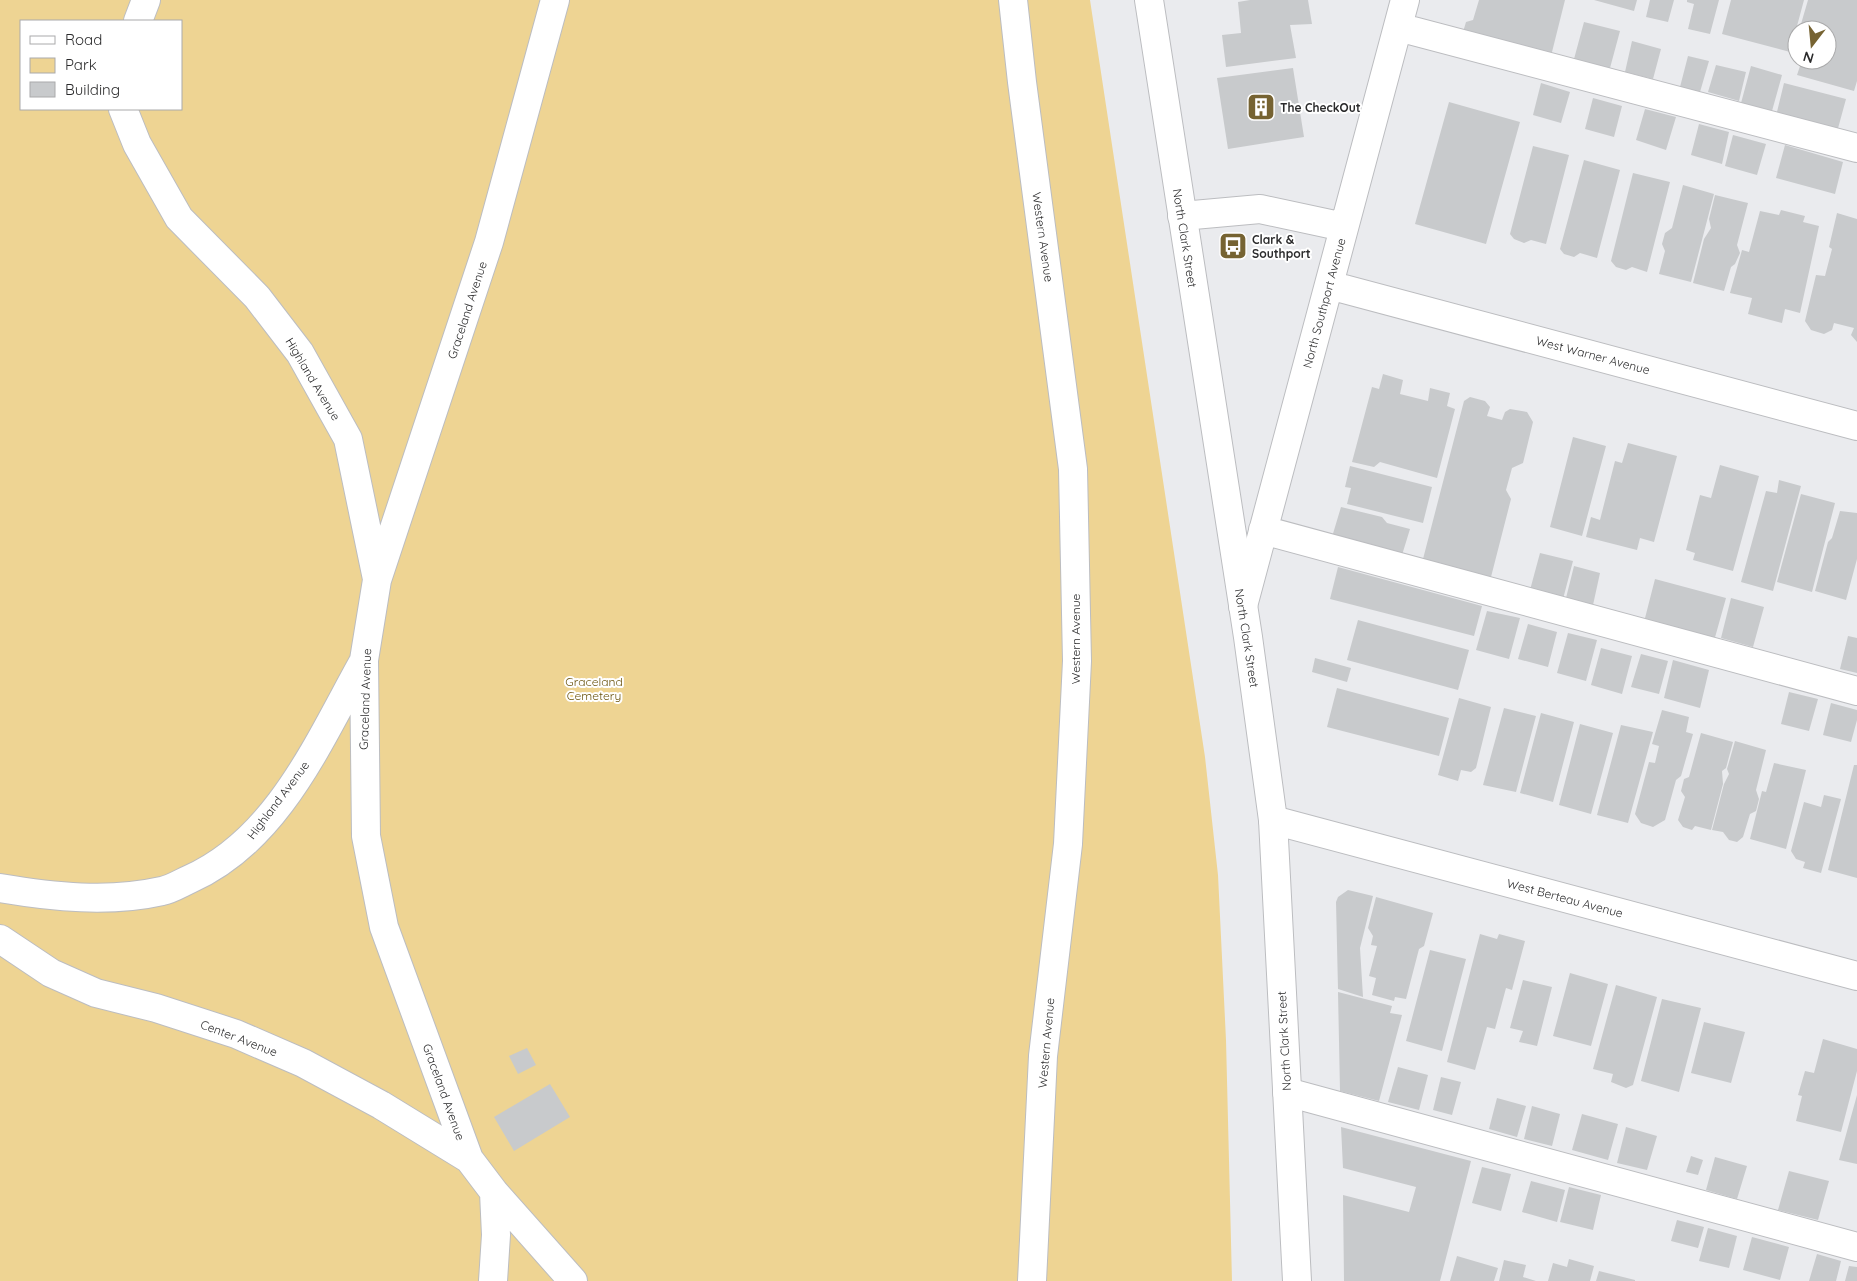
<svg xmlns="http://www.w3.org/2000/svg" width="1857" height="1281" viewBox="0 0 1857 1281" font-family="Quicksand,sans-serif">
	<rect width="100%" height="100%" fill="#eaebee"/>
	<path fill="#eed493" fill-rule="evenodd" d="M0,0H1090L1205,757L1218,875L1226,1040L1232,1281H0ZM21,21H181V109H21Z"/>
	<path fill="#c8cacc" d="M1250,0H1308L1312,24L1290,25L1296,58L1226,67L1222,35L1241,33L1238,2Z
		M1479,0H1565L1551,56L1463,32L1466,22L1473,20Z
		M1594,0H1637L1634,11Z
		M1650,0H1674L1668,22L1646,17Z
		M1687,0H1719L1710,34L1688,29L1694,4L1687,2Z
		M1731,0H1804L1790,52L1722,34Z
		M1808,0H1857V81L1854,91L1797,75L1802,60H1827V30H1802L1801,24Z
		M1584,22L1620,31L1610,68L1574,59Z
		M1632,41L1661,49L1653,79L1625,72Z
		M1688,56L1709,61L1700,92L1680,87Z
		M1716,65L1746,72L1739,101L1708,92Z
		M1751,66L1782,75L1772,111L1741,103Z
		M1293,68L1304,137L1228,149L1217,78Z
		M1541,83L1570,92L1561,123L1533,115Z
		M1784,83L1846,99L1837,132L1776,116Z
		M1593,98L1622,106L1614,137L1585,129Z
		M1449,102L1520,122L1486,244L1415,224Z
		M1645,109L1676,117L1666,150L1636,140Z
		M1699,124L1729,132L1722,164L1691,155Z
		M1733,135L1766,144L1757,175L1725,166Z
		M1785,145L1843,162L1835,194L1776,178Z
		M1533,146L1569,155L1546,244L1531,240L1524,243L1514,239L1510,234Z
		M1584,160L1620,170L1597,258L1580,253L1574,257L1564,254L1560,249Z
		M1633,173L1670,182L1647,272L1632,267L1626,270L1616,267L1611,261Z
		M1683,185L1714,194L1691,282L1659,274L1665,251L1662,244L1665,233L1672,228Z
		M1715,195L1748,203L1737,245L1740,253L1735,264L1731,267L1724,291L1693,283L1704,239L1711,228L1709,219Z
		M1781,210L1805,216L1803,222L1819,226L1800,313L1785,309L1782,323L1748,314L1752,298L1730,293L1742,250L1749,252L1760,211L1779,215Z
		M1837,213L1857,219V342L1851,335L1854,328L1834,323L1832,330L1824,334L1811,330L1805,321L1816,275L1825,276L1832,249L1829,247Z
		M1383,374L1403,380L1400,394L1428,401L1430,388L1450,393L1447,406L1455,409L1437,478L1380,462L1374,467L1352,462L1372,387L1379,389Z
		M1470,397L1485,401L1490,407L1487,416L1502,420L1505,412L1510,409L1527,412L1533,422L1523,463L1512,468L1506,490L1511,499L1491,577L1423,559L1464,401Z
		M1573,437L1606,446L1582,536L1550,527Z
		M1628,443L1677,456L1654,542L1640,538L1637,550L1586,537L1591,517L1600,520L1615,461L1622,463Z
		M1720,465L1759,476L1733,571L1693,560L1695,553L1686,550L1700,495L1711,498Z
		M1350,466L1432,487L1423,523L1347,504L1351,488L1345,487Z
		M1779,480L1801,486L1773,591L1741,582L1766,491L1777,493Z
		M1801,494L1835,503L1812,592L1777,582Z
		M1341,507L1382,517L1387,523L1410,529L1402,555L1332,537Z
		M1840,511L1857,513V559L1846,600L1815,591L1828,542L1832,538Z
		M1540,553L1573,561L1563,599L1530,590Z
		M1574,566L1600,573L1593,605L1566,598Z
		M1338,567L1482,606L1474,636L1330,599Z
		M1655,579L1726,598L1714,641L1644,622Z
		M1731,598L1764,607L1753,647L1721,638Z
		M1487,611L1520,618L1509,659L1476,650Z
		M1358,620L1469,650L1458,690L1347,660Z
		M1528,624L1557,632L1548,667L1518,659Z
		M1568,633L1597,640L1586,681L1557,673Z
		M1848,636L1857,638V673L1840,669Z
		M1601,648L1632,656L1622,694L1591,685Z
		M1641,654L1668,661L1659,694L1631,687Z
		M1315,658L1351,668L1347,682L1312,672Z
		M1673,660L1709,670L1700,708L1664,698Z
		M1337,688L1449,718L1439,756L1327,727Z
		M1789,692L1818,699L1809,731L1781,724Z
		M1459,698L1491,707L1476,768L1471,772L1461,770L1458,781L1438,775Z
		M1831,703L1857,710V720L1851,742L1823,735Z
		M1504,708L1536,716L1516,792L1483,785Z
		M1662,710L1689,717L1686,732L1693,734L1681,776L1676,780L1665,820L1653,827L1641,823L1635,814L1649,762L1655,763L1659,746L1652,744Z
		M1541,713L1574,722L1553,802L1520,793Z
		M1580,724L1613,733L1591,814L1559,805Z
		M1621,725L1653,732L1628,823L1597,815Z
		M1701,733L1733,742L1726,768L1722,771L1723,784L1711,830L1695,826L1692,830L1683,827L1678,820L1685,797L1681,791L1684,779L1689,777Z
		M1735,741L1766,750L1756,790L1759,799L1756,811L1750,814L1743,837L1737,842L1729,840L1723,832L1712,830L1724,784L1729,774L1727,769Z
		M1774,763L1806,770L1786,849L1750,839L1762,791L1766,792Z
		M1854,765H1857V878L1828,870Z
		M1824,795L1841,799L1821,873L1803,868L1805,862L1796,859L1791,851L1804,802L1821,807Z
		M1348,890L1373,896L1360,948L1363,997L1338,989L1336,902L1338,897Z
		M1376,897L1433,913L1424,946L1419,949L1406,999L1395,997L1394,1001L1372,995L1376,978L1369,976L1377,946L1371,945L1373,936L1368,928Z
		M1480,934L1497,939L1499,934L1525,941L1512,990L1506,988L1495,1029L1487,1027L1475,1070L1447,1062Z
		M1430,950L1466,959L1442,1051L1406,1041Z
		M1570,973L1608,984L1591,1046L1553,1036Z
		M1523,980L1552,987L1537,1046L1519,1042L1523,1031L1510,1028Z
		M1616,985L1657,997L1633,1085L1626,1088L1611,1082L1613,1074L1593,1069Z
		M1338,992L1392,1006L1390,1013L1402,1015L1379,1101L1340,1091Z
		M1662,999L1701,1008L1679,1092L1641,1081Z
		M1704,1022L1745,1032L1731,1083L1691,1073Z
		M1823,1039L1857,1049V1071L1841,1132L1796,1121L1802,1096L1798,1095L1805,1071L1814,1073Z
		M527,1048L536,1065L518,1074L509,1056Z
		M1398,1067L1428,1075L1419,1110L1388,1102Z
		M1441,1077L1461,1082L1452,1115L1433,1110Z
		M550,1084L570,1117L514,1151L494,1117Z
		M1857,1095V1164L1839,1160Z
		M1497,1098L1526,1106L1517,1137L1489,1129Z
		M1532,1106L1560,1114L1552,1146L1524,1139Z
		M1582,1114L1618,1124L1608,1160L1572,1150Z
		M1341,1127L1471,1161L1440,1281H1344L1343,1195L1409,1212L1416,1187L1343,1168Z
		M1626,1127L1657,1136L1647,1170L1617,1163Z
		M1691,1156L1703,1160L1698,1175L1686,1172Z
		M1715,1157L1747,1166L1737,1199L1706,1190Z
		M1482,1167L1511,1174L1501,1211L1472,1203Z
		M1789,1171L1829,1181L1818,1220L1778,1210Z
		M1531,1181L1565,1190L1557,1222L1522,1212Z
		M1569,1187L1601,1195L1593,1230L1560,1222Z
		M1677,1220L1704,1227L1698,1248L1671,1241Z
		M1708,1228L1737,1236L1729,1268L1699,1261Z
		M1752,1237L1789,1247L1780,1280L1743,1270Z
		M1817,1254L1841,1261L1836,1281H1809Z
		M1457,1256L1498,1268L1494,1281H1450Z
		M1569,1259L1594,1266L1590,1281H1548L1553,1263L1567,1267Z
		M1504,1260L1526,1265L1523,1277L1536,1281H1499Z
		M1849,1266L1857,1267V1281H1845Z
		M1599,1271L1635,1280V1281H1596Z"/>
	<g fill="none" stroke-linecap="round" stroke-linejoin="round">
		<defs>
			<path id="minor" d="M1013,0L1022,82L1073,469L1077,661L1068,844L1043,1056L1032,1281
				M138,21L146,0
				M1398,27L1857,148
				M123,109L137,144L179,218L257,297L300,353L348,439L377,579
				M1182,216L1260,209L1344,227
				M1329,285L1857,426
				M1263,530L1857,691
				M1243,606L1405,0
				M1273,820L1857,976
				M0,888C53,897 109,903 162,891C172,889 181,883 190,879C277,840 318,743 362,664
				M0,939L51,973L96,993L156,1008L236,1034L303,1063L381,1105L469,1159
				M1287,1092L1857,1247
				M494,1192L573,1281
				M493,1281L496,1235L494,1192L469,1159L384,927L366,836L364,660L377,580L489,242L555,0"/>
			<path id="major" d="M1149,0L1248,637L1273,820L1297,1281"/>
		</defs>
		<use href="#minor" stroke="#bcbdc0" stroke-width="30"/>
		<use href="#major" stroke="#bcbdc0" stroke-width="30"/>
		<use href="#minor" stroke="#fff" stroke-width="28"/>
		<use href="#major" stroke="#fff" stroke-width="28"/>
	</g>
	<defs>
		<symbol id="building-square" viewBox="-11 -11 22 22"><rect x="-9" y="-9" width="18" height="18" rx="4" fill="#766332" stroke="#fff"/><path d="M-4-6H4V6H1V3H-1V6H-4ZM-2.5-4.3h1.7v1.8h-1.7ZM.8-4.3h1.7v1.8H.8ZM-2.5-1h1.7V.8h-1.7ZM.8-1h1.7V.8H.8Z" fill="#fff"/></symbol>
		<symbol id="bus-square" viewBox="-11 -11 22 22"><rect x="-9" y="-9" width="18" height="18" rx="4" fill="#766332" stroke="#fff"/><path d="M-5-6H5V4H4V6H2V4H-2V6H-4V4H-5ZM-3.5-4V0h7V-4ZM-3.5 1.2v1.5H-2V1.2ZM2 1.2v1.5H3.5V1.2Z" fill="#fff"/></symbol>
	</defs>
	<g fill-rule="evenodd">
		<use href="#building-square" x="1245" y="91" width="32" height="32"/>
		<use href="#bus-square" x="1217" y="230" width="32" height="32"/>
	</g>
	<g text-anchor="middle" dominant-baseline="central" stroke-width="4" stroke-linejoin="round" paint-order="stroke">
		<g font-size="12" font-weight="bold" fill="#2b2b2c" stroke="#fff" text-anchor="start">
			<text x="1280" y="107">The CheckOut</text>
			<text x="1252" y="239">Clark &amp;<tspan x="1252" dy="14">Southport</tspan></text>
		</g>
		<g font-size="12" fill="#2b2b2c" stroke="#fff">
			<text transform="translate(1043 237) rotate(82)">Western Avenue</text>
			<text transform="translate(1185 238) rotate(81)">North Clark Street</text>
			<text transform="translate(1324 303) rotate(-75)">North Southport Avenue</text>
			<text transform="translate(467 310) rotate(-72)">Graceland Avenue</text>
			<text transform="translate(1593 355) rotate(15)">West Warner Avenue</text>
			<text transform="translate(313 379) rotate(59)">Highland Avenue</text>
			<text transform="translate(1247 638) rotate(81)">North Clark Street</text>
			<text transform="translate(1075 639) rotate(-90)">Western Avenue</text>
			<text transform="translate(365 699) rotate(-88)">Graceland Avenue</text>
			<text transform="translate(278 800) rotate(-53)">Highland Avenue</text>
			<text transform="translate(1565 898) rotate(15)">West Berteau Avenue</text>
			<text transform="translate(239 1038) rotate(21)">Center Avenue</text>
			<text transform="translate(1284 1041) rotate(-93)">North Clark Street</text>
			<text transform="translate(1046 1043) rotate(-85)">Western Avenue</text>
			<text transform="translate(444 1092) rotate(70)">Graceland Avenue</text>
		</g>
		<g font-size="12" fill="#6a530d" stroke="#fff">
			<text x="594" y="681">Graceland<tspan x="594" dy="14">Cemetery</tspan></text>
		</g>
	</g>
	<rect x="20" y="20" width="162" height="90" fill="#ffffff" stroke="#aaaaab"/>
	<rect x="30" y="36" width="25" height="8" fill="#ffffff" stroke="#aaaaab"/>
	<text x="65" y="45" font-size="15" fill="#2b2b2c">Road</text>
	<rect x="30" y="58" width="25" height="15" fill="#eed493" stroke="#aaaaab"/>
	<text x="65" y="70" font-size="15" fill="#2b2b2c">Park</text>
	<rect x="30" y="82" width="25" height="15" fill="#c8cacc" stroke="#aaaaab"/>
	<text x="65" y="95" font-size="15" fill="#2b2b2c">Building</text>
	<g transform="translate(1812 45) rotate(196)"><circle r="24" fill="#ffffff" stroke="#aaaaab"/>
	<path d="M0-4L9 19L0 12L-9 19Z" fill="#766332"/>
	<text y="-8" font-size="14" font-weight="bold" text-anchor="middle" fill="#2b2b2c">N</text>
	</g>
</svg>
